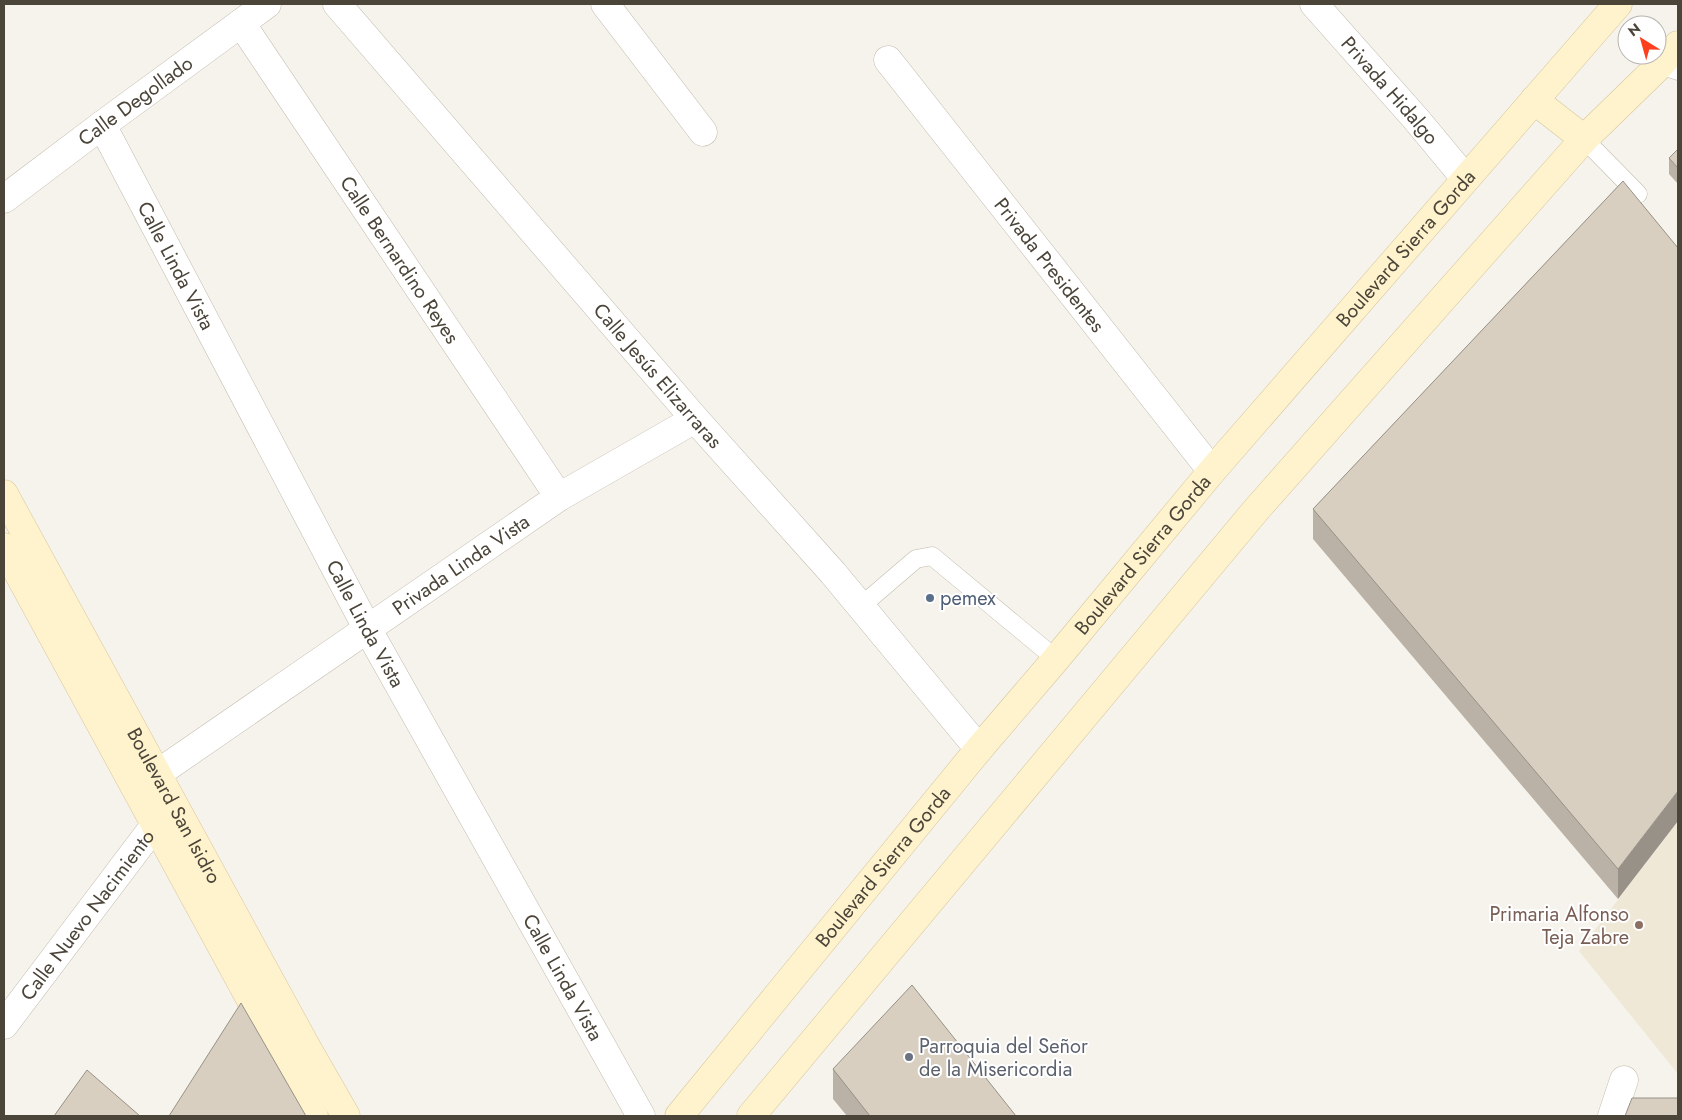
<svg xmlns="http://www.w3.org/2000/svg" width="1682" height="1120" viewBox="0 0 1682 1120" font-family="Jost,sans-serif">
	<rect width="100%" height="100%" fill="#f6f3ec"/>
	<path fill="#efe8d6" d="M1678,821V1074L1579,951Z"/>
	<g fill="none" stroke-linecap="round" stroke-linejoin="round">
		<defs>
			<path id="lane" d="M1660,65L1678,71
				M1584,139L1638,194
				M860,607L916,559L932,556L1056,659"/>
			<g id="street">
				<path id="s1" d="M337,4L695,419L833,573L979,749"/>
				<path d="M605,4L703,132"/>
				<path id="s2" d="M1314,4L1416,119L1465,178"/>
				<path id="s3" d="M241,23L559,497"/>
				<path id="s4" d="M888,60L1212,471"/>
				<path id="s5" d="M102,125L367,628L641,1116"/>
				<path id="s6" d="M4,199L102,125L267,4"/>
				<path id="s7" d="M138,787L559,497L695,419"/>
				<path id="s8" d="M4,1025L155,825L174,814"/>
				<path d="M1612,1116L1624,1080"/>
			</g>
			<g id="secondary">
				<path d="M1534,100L1584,139"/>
				<path id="s9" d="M4,494L307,1048L346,1116"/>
				<path d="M4,547L314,1116"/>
				<path id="s10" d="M679,1116L979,749L1056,659L1212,471L1618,4"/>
				<path d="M751,1116L1256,510L1584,139L1660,65L1678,45"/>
			</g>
		</defs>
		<use href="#lane" stroke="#c2bbae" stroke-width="19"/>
		<use href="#street" stroke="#c2bbae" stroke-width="29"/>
		<use href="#secondary" stroke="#d6c79b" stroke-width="29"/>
		<use href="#lane" stroke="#fff" stroke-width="18"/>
		<use href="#street" stroke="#fff" stroke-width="28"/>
		<use href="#secondary" stroke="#fff3cd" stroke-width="28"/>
	</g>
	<path fill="#bab2a6" d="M1678,149V184L1669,174V158Z
		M1623,181L1618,899L1313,539V509Z
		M833,1069L1016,1116H847L833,1099Z"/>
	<path fill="#979187" d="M1678,791V821L1618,899V869Z"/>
	<path fill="#d8cfc1" stroke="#979187" d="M1678,149V168L1669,158Z
		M1623,181L1678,248V791L1618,869L1313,509Z
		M912,985L1016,1116H870L833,1069Z
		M241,1003L306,1116H169Z
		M87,1070L140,1116H54Z
		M1632,1098H1678V1116H1625Z"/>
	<circle fill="#5c6f8a" stroke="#fff" stroke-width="2" cx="930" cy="598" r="5"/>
	<circle fill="#8d6e63" stroke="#fff" stroke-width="2" cx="1639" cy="925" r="5"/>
	<circle fill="#6b7280" stroke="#fff" stroke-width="2" cx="909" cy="1057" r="5"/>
	<g text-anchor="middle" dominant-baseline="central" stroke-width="4" stroke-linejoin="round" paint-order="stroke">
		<g font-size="20" fill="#4b4439" stroke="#fff">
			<text stroke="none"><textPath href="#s2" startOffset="115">Privada Hidalgo</textPath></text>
			<text stroke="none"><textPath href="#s6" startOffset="164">Calle Degollado</textPath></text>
			<text stroke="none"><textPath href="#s10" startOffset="1132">Boulevard Sierra Gorda</textPath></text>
			<text stroke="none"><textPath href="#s3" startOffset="285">Calle Bernardino Reyes</textPath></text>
			<text stroke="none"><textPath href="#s4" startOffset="261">Privada Presidentes</textPath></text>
			<text stroke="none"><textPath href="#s5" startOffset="159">Calle Linda Vista</textPath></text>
			<text stroke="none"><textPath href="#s1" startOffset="491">Calle Jesús Elizarraras</textPath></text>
			<text stroke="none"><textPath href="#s10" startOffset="728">Boulevard Sierra Gorda</textPath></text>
			<text stroke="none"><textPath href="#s7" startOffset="392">Privada Linda Vista</textPath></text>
			<text stroke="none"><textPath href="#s5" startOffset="564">Calle Linda Vista</textPath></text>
			<text stroke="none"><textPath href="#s9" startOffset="355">Boulevard San Isidro</textPath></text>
			<text stroke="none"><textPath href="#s10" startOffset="322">Boulevard Sierra Gorda</textPath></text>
			<text stroke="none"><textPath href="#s8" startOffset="138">Calle Nuevo Nacimiento</textPath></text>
			<text stroke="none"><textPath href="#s5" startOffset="969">Calle Linda Vista</textPath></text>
		</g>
		<g font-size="20" fill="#4e5e75" stroke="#fff" text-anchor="start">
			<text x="940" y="598">pemex</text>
		</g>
		<g font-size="20" fill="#785e54" stroke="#fff" text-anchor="end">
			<text x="1629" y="914">Primaria Alfonso<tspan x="1629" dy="23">Teja Zabre</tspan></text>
		</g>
		<g font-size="20" fill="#5b616d" stroke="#fff" text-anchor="start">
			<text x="919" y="1046">Parroquia del Señor<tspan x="919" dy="23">de la Misericordia</tspan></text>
		</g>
	</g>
	<rect width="1682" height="1120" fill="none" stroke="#4b4439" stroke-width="10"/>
	<g transform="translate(1642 40) rotate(323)"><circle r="24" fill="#ffffff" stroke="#b7b4b0"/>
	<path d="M0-4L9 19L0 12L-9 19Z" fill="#fc3f1d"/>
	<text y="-8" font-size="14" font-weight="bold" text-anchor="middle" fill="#4b4439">N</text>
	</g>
</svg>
